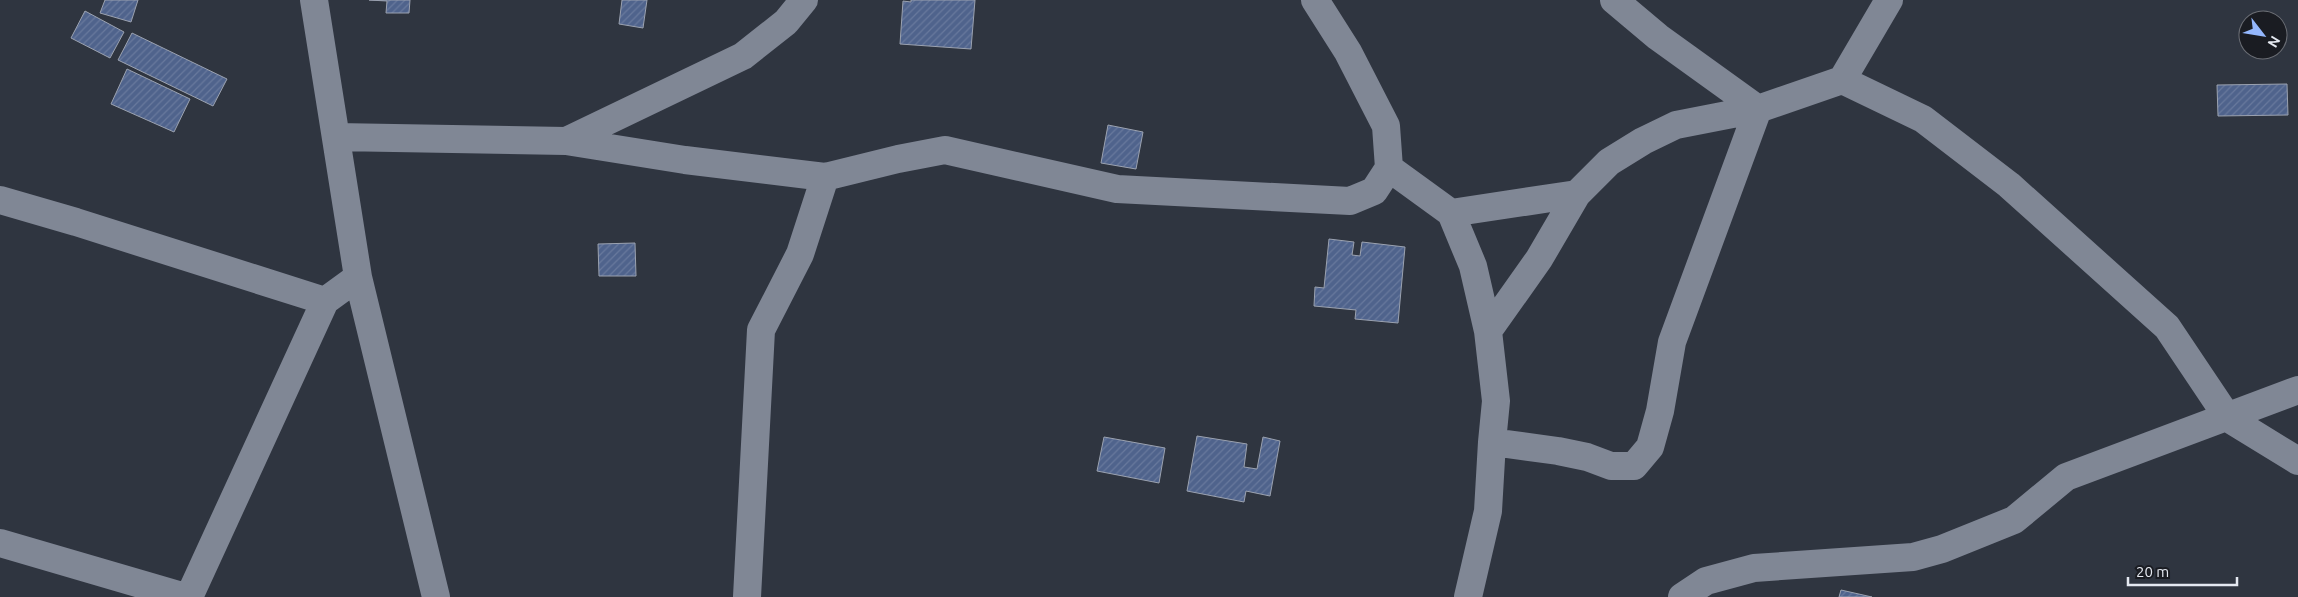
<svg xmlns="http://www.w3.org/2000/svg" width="2298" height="597" viewBox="0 0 2298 597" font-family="Ubuntu,sans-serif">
	<defs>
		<pattern id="building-hatch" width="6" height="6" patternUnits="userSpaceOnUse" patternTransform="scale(1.25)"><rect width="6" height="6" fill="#4f638c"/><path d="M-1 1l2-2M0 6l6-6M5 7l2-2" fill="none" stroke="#68799d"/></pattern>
	</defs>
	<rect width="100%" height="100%" fill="#2f3540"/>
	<path fill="url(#building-hatch)" stroke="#9ba2b0" d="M105,0H138L131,22L100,13Z
		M369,0H410L409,13H386L387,1Z
		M622,0H647L643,28L619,24Z
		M911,0H975L971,49L900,44L903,1L911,2Z
		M85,11L124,32L110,58L71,38Z
		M132,33L227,79L213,106L118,60Z
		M127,69L190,99L174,132L111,104Z
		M2287,84L2288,115L2218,116L2217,85Z
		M1108,125L1143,132L1136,169L1101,163Z
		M1329,239L1354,242L1352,255L1360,256L1362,242L1405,247L1398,323L1355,319L1356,310L1314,306L1315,287L1324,288Z
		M635,243L636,276H599L598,244Z
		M1197,436L1247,444L1244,467L1257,469L1263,437L1280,441L1270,496L1246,491L1244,502L1187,491Z
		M1104,437L1165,448L1159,483L1097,471Z
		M1841,590L1872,597H1839Z"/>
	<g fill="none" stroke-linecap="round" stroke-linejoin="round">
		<path stroke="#808795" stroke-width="28" d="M314,0L358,277L436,597
			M1614,0L1658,37L1758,109
			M1842,80L1923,119L2009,185L2167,327L2228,418L2298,461
			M336,137L566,141L743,56L786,22L804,0
			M566,141L685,160L825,177L800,254L761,330L747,597
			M1389,168L1451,213L1473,266L1488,331L1496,401L1492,442
			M825,177L898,159L945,150L1117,189L1350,201L1374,191L1389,168L1386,126L1348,52L1315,0
			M0,200L76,222L325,301
			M1451,213L1577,194
			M1488,331L1539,259L1577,194L1609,162L1643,141L1676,125L1758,109L1842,80L1889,0
			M0,543L185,597
			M189,597L325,301L358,277
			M1468,597L1488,511L1492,442L1558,451L1587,457L1611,466H1634L1650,447L1660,411L1672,342L1758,109
			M1682,597L1706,581L1754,568L1913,557L1942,549L2014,520L2066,477L2298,390"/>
	</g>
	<g transform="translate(2263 35) rotate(121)"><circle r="24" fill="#1a1c22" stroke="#6b6e75"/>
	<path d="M0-4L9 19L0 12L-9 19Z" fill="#94b7fd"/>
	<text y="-8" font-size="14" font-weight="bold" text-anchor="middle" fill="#e5e9f1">N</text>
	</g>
	<path d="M2128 577v8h109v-8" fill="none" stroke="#e5e9f1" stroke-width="2.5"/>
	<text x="2136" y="577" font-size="15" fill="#e5e9f1" stroke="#1a1c22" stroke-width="4" paint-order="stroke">20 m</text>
</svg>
